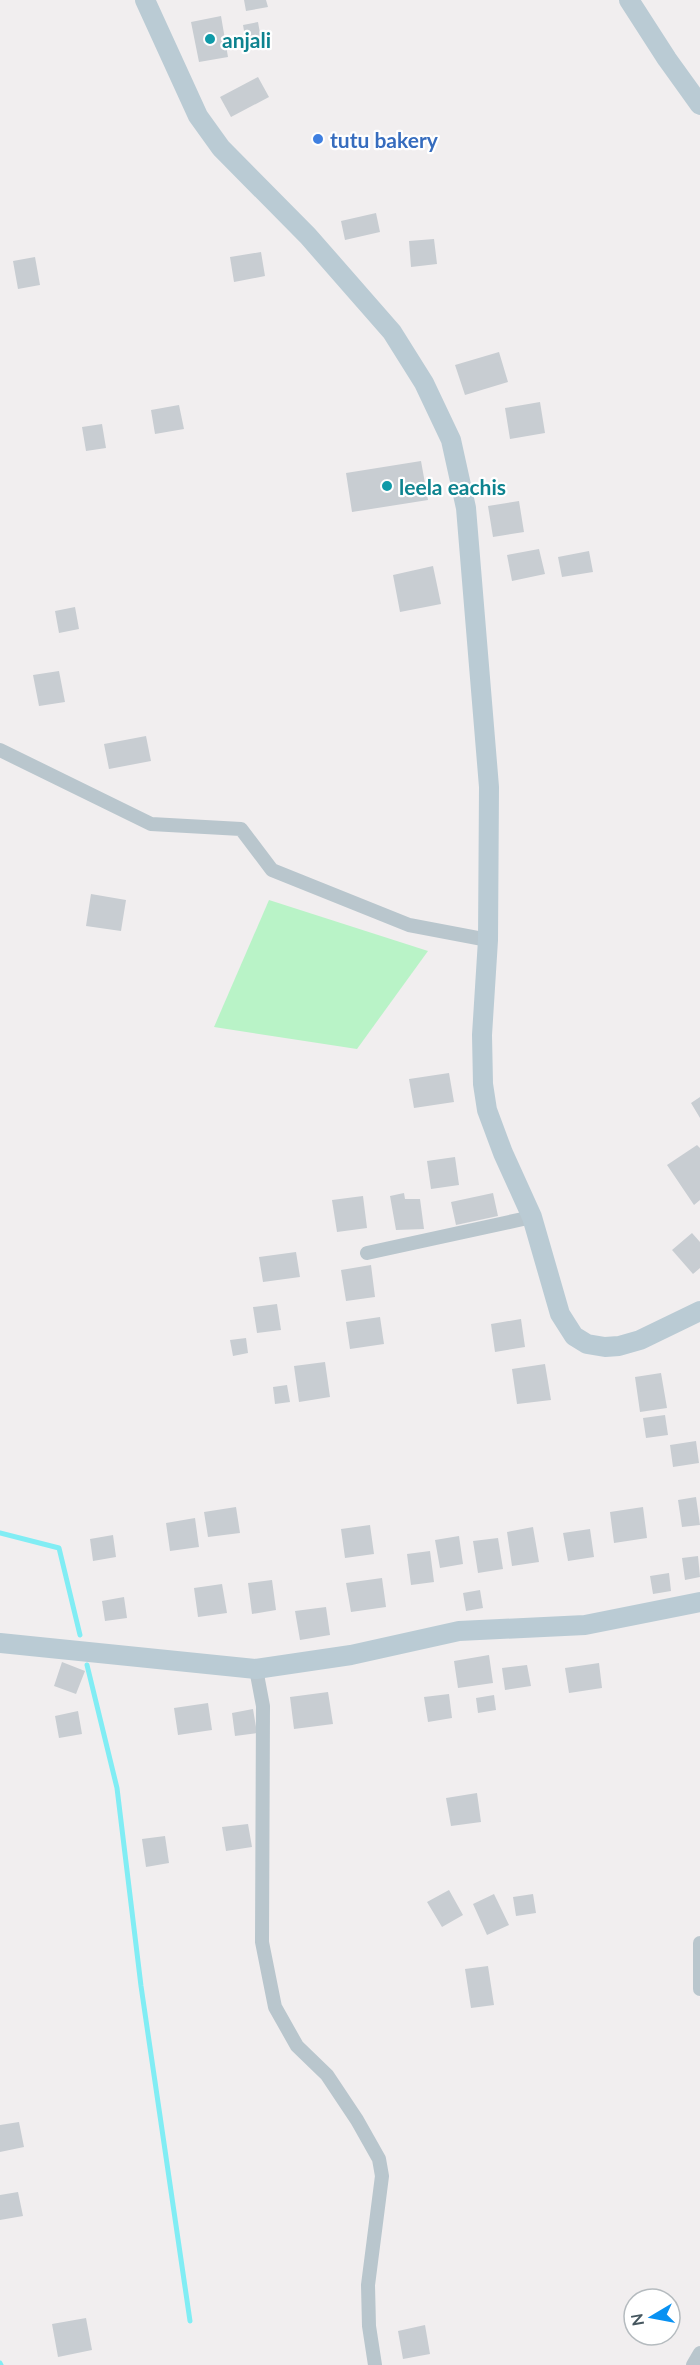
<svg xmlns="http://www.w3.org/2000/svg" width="700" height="2365" viewBox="0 0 700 2365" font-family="Lato,sans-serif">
	<rect width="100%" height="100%" fill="#f1eeef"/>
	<path fill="#b9f3c7" d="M269,900L428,951L357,1049L214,1027Z"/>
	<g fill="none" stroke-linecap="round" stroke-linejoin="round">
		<path stroke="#81edf4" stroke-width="5" d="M0,1533L59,1548L80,1635
			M87,1665L117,1788L141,1986L190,2321
			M0,2363L1,2365"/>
	</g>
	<path fill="#c8cdd2" d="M244,0H266L268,7L246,11Z
		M221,16L228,57L199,62L191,22Z
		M258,22L261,39L246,42L243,25Z
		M258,77L269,97L231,117L220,97Z
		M376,213L380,232L345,240L341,221Z
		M434,239L437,264L411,267L409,241Z
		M261,252L265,276L234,282L230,257Z
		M35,257L40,285L18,289L13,261Z
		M499,352L508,382L465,395L455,365Z
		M540,402L545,433L510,439L505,408Z
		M179,405L184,429L155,434L151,410Z
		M102,424L106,448L86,451L82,427Z
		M421,461L428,500L352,512L346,473Z
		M519,501L524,532L493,537L488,506Z
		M539,549L545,574L512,581L507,555Z
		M589,551L593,572L562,577L558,557Z
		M433,566L441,604L400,612L393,575Z
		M75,607L79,629L59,633L55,611Z
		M59,671L65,702L39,706L33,675Z
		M146,736L151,761L109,769L104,744Z
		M91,894L126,900L121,931L86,926Z
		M449,1073L454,1102L414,1108L409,1079Z
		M700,1097V1118L691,1103Z
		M697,1145L700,1148V1200L694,1205L667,1165Z
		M455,1157L459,1185L431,1189L427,1161Z
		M404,1193L405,1199H420L424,1229L396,1230L390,1196Z
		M493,1193L498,1216L456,1225L451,1202Z
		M363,1196L367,1228L337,1232L332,1200Z
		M692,1233L700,1242V1268L693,1274L672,1250Z
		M296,1252L300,1277L263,1282L259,1257Z
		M371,1265L375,1297L346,1301L341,1270Z
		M277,1304L281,1330L257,1333L253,1307Z
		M380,1317L384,1344L350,1349L346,1322Z
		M521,1319L525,1347L495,1352L491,1324Z
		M246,1338L248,1353L233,1356L230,1340Z
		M325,1362L330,1397L299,1402L294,1366Z
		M545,1364L551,1400L517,1404L512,1369Z
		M661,1373L667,1408L640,1412L635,1377Z
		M287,1385L290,1402L275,1404L273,1387Z
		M665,1415L668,1435L646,1438L643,1418Z
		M696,1441L699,1463L673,1467L670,1445Z
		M696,1497L700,1525L682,1527L678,1500Z
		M236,1507L240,1533L208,1537L204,1512Z
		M643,1507L647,1538L614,1543L610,1512Z
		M195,1518L199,1547L170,1551L166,1523Z
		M370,1525L374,1554L345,1558L341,1529Z
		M533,1527L539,1562L512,1566L507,1532Z
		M590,1529L594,1557L568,1561L563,1533Z
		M113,1535L116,1557L93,1561L90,1539Z
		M459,1536L463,1564L440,1568L435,1540Z
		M498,1538L503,1569L478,1573L473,1541Z
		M430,1551L434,1582L411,1585L407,1554Z
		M698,1556L700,1577L685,1580L682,1558Z
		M669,1573L671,1591L653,1594L650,1576Z
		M382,1578L386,1607L351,1612L346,1583Z
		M272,1580L276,1610L252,1614L248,1583Z
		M222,1584L227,1613L198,1617L194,1588Z
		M480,1590L483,1608L466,1611L463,1593Z
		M124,1597L127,1618L105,1621L102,1601Z
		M326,1607L330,1635L300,1640L295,1611Z
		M489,1655L493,1683L458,1688L454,1661Z
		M62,1662L85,1671L76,1694L54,1686Z
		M599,1663L602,1688L569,1693L565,1668Z
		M527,1665L531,1686L505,1690L502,1668Z
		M328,1692L333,1724L294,1729L290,1697Z
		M449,1694L452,1718L428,1722L424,1697Z
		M494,1695L496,1710L478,1713L476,1698Z
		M208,1703L212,1730L178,1735L174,1708Z
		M253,1709L257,1733L235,1736L232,1713Z
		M78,1711L82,1734L59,1738L55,1716Z
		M477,1793L481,1822L451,1826L446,1798Z
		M248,1824L252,1847L226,1851L222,1827Z
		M165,1836L169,1863L146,1867L142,1839Z
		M449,1890L463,1915L442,1927L427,1902Z
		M494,1894L509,1925L487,1935L473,1904Z
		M533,1894L536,1913L516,1916L513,1897Z
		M488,1966L494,2005L471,2008L465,1969Z
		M19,2122L24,2147L0,2152V2125Z
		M18,2192L23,2216L0,2220V2195Z
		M86,2318L92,2350L58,2357L52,2324Z
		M425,2325L430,2354L403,2359L398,2331Z"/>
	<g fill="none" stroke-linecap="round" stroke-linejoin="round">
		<path stroke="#b9c6cd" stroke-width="14" d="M0,750L151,824L241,829L272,870L409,925L488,940
			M367,1253L532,1217
			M256,1669L263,1706L262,1942L275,2007L297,2046L327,2075L357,2120L379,2159L382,2176L368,2285L369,2326L375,2365
			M700,1943V1989
			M693,2365L700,2353"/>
		<path stroke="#bacbd4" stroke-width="20" d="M145,0L198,116L221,148L308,236L392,332L424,383L451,440L466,508L489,787L488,940L482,1035L483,1084L487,1110L503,1153L532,1217L560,1314L574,1336L587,1344L605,1347L619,1346L640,1340L700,1311
			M629,0L667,59L700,105
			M0,1643L256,1669L351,1655L459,1631L585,1625L700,1602"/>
	</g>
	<g fill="#0f9aa8" stroke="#fff" stroke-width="2">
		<circle cx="210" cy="39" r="6"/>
		<circle cx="387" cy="486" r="6"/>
	</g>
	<circle fill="#3f7fe0" stroke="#fff" stroke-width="2" cx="318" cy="139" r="6"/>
	<g text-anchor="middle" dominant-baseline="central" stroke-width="4.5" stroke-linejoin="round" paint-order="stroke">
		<g font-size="21" font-weight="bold" fill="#0d838f" stroke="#fff" text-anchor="start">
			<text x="222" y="39">anjali</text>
			<text x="399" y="486">leela eachis</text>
		</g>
		<g font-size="21" font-weight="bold" fill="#366cbe" stroke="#fff" text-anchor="start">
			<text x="330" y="139">tutu bakery</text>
		</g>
	</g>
	<g transform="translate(652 2317) rotate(260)"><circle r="28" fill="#ffffff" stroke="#b5bbbf" stroke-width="1.5"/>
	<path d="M0-4.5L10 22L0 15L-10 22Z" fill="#0891f2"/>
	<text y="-9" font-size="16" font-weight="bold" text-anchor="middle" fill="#45565e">N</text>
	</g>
</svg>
